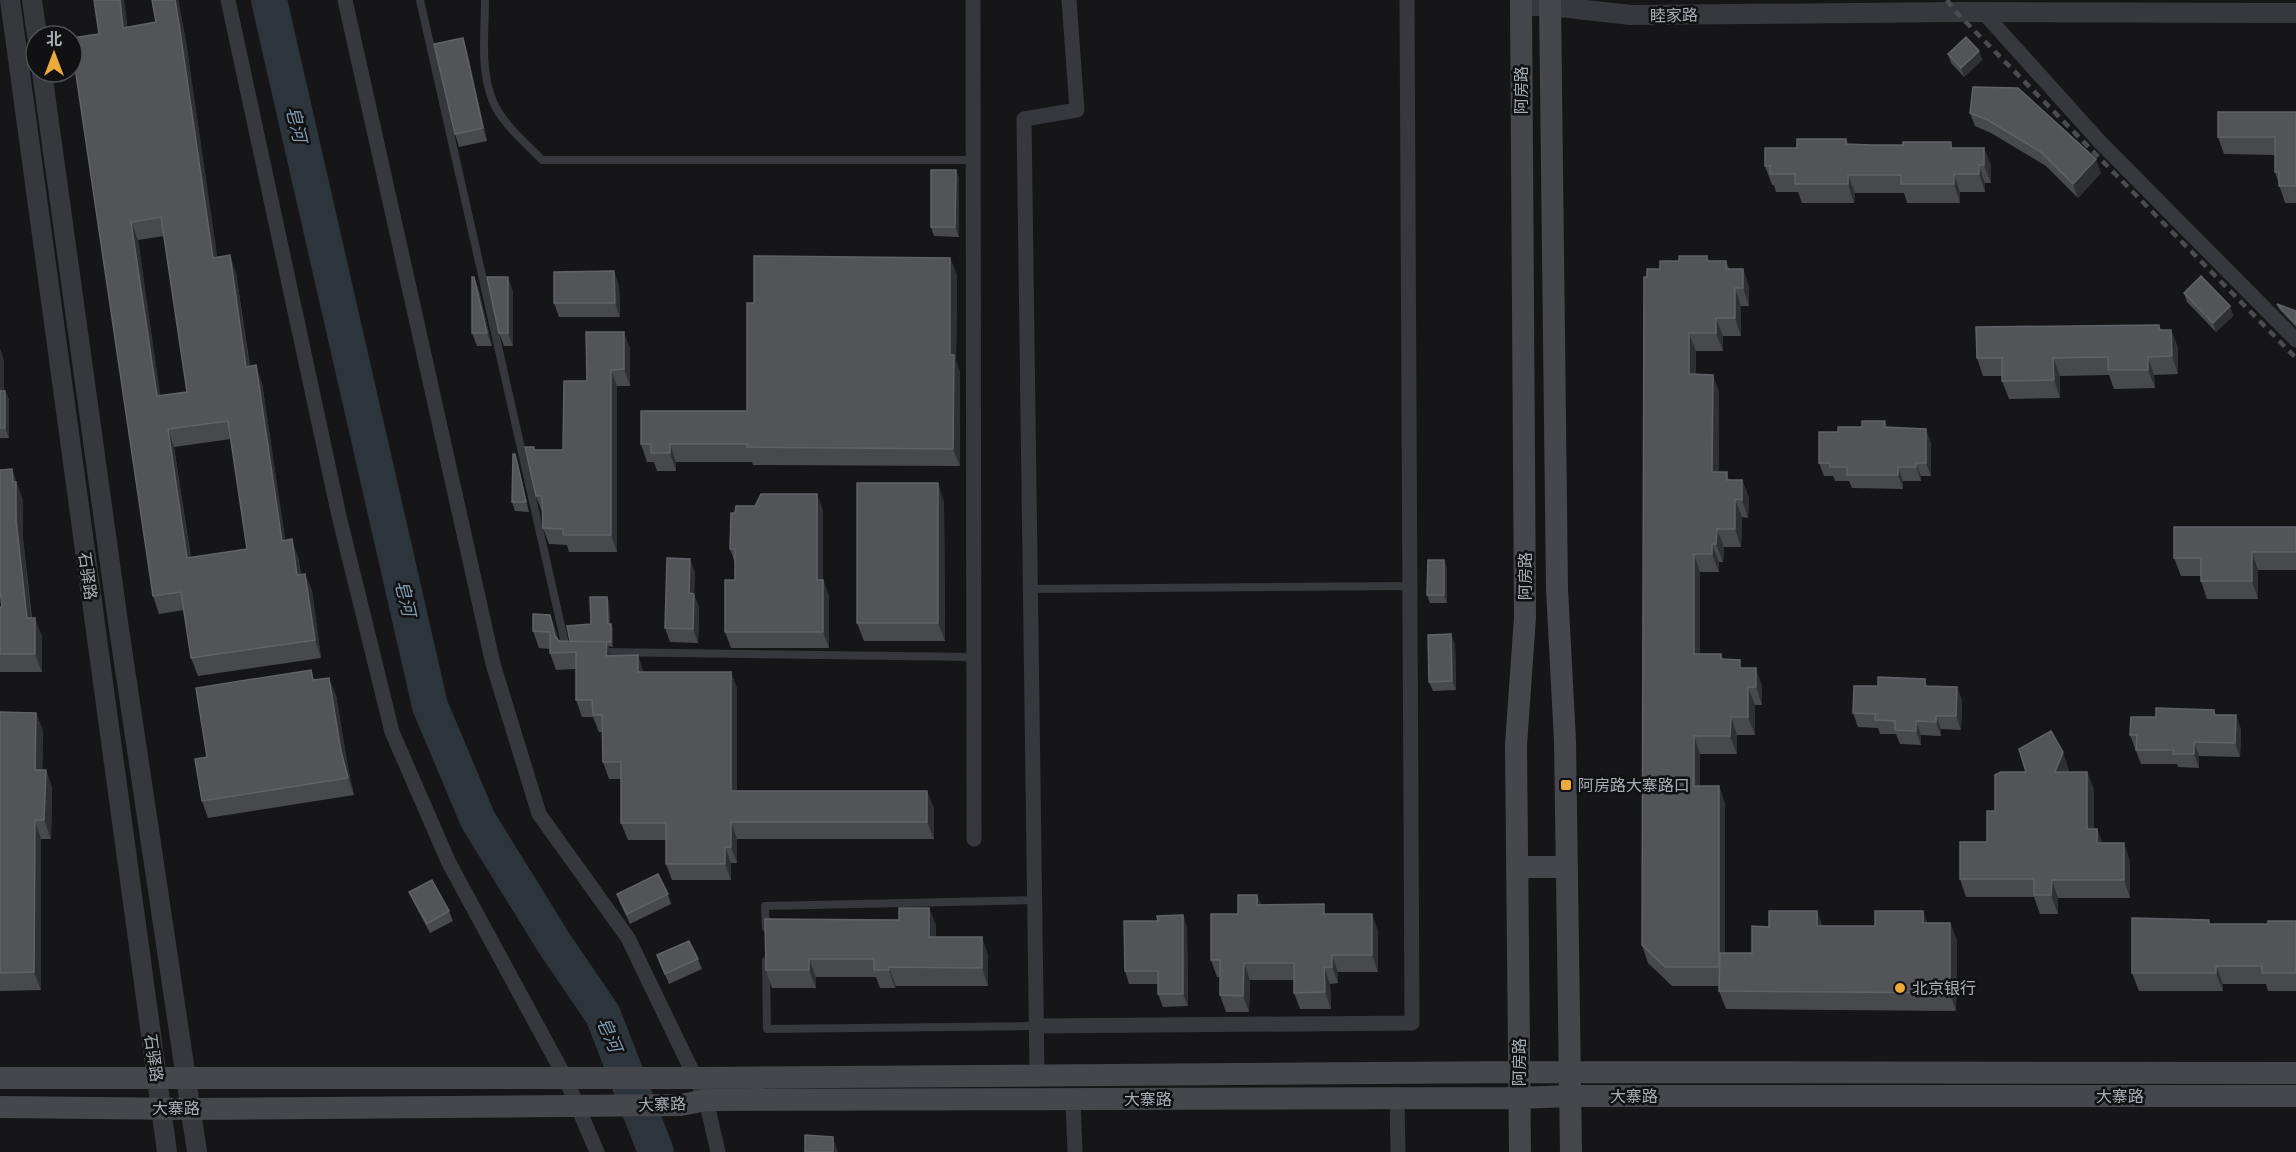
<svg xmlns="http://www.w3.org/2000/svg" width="2296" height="1152" viewBox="0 0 2296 1152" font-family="'Golos Text','Noto Sans SC',sans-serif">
	<rect width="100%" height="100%" fill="#161618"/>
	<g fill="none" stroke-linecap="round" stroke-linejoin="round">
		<path stroke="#2c353b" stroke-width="36" d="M269,0L430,706L478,820L554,943L603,1015L656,1152"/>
		<path stroke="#37383d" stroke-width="8" d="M420,0L566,648
			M485,0C485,32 480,68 492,99C501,123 525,142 542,160H973
			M1030,589L1410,586
			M602,652L974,657
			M766,928L765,906L1035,900
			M766,961L767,1029L1036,1026"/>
		<path stroke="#37383d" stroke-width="15" d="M228,0L339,516L392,732L449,863L565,1077L597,1152
			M345,0L493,664L539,814L628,938L706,1100L718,1152
			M973,0L974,839
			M1983,12L2100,142L2296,340
			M1036,1026L1412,1023L1407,0
			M1037,1075L1024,119L1077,110L1069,0
			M1397,1099L1398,1152
			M1073,1100L1075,1152"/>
		<path stroke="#37383d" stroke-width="20" d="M10,0L167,1152
			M32,0L37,36
			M1521,6H1550L1631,15L1956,12L2296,13
			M42,72L119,629L197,1152"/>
		<path stroke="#45474d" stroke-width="22" d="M1550,0L1557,589L1565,741L1571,1152
			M1517,867H1567
			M0,1078H696L1519,1072L2296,1073
			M0,1107L191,1109L681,1105L706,1100L1519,1098L1571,1096H2296
			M1520,1152L1516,745L1525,617L1521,0"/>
		<path stroke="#4a4c52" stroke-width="4.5" stroke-dasharray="8 6" stroke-linecap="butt" d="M1947,0L1956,12L2296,358"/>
	</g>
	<path fill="#47494d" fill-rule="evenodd" d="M94,0H124L127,27L156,22L152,0H178L186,42L217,257L236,273L250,366L262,383L285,540L298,557L301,574H305L312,591L321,658L198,676L191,658L184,610L159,614L153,596L99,34ZM164,236L187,392L160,396L138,240ZM231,439L247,549L191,558L174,447Z
		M467,51L487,141L459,147L455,134Z
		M1979,51L1982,60L1964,77L1951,63L1948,54Z
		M1973,87L2101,173L2078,198L2046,166L1991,133L1975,126L1970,113Z
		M2296,112V203H2285L2275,172V155L2224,154L2218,137Z
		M1846,139L1848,144L1953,148H1984L1991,166V183H1985V192H1960V203H1907L1904,193H1855L1854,203H1802L1798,192H1776L1774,185H1772L1765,166L1797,148Z
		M956,170L959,179V237L934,236L931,227Z
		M1707,256L1709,261H1726L1729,269H1743L1749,287V306H1741V336H1723V351H1696V375H1713L1719,393V472L1730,480H1742L1749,498L1748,518L1742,517L1741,547H1724L1723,562H1719V572H1700V654H1721L1723,659L1743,668L1762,686V705H1755V735H1737V754H1700V786H1719L1725,804V953H1752L1822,926H1875L1923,911L1927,923H1950L1957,941L1956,1011L1726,1009L1719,991V986H1672L1648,963L1642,945L1647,277L1679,261Z
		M950,258L957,275L956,361L960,373V466L753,465L752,462H676V471H657L654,462H647L641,444L747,411L754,303Z
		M474,277L479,291L492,346H477L472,333Z
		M619,285L620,317H559L554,303Z
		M513,291V346H504L499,333Z
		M2184,293L2230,306L2233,316L2216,332L2187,302Z
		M2277,304L2296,311V327L2279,309Z
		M2159,325L2161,330H2171L2178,348V374L2154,375L2155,388L2114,389L2109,375L2060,376V398L2009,399L2002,381V376H1983L1977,358Z
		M630,348V386H617V552H569L567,545L549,544L543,528L542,512L536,496L534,447V450H563L587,381Z
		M0,349L4,361V391H5L9,400V438H0Z
		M1885,421L1887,427L1931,443V476H1921V481H1903V489L1852,488L1849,481H1835L1833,476H1824L1819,463L1838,432Z
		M518,463L529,512L515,511L512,502Z
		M12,469L23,501V539L32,618L42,636V672H0V607H2Z
		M944,502L945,641H864L857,623Z
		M823,510V580L829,596V648H731L725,632L735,580V563L730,549Z
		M2296,527V570H2258V599H2207L2201,581V576H2181L2174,558Z
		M1447,568V603H1430L1427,595Z
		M695,572L694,595L699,607L698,643L670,642L665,628Z
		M609,601L610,624L613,629V647L608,646L612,656L644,672H731L737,689V791L934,808V839H737V863H731V880H672L666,864V840H628L621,823V779H609L603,762L602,732H599L593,717H582L576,700V669L556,670L550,653V649L539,648L533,631L550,615L556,631L558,640L570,641L591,624Z
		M1455,644L1456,690L1433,691L1429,682Z
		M1925,679L1927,686L1957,687L1962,701L1961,730L1941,729V736L1921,735V745L1900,744L1896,734H1880L1878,728L1858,727L1853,713Z
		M315,680L336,695L348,768L354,795L208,818L202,801L207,757Z
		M2214,710L2216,715L2241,729L2240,757L2199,756V768L2178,767L2177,764H2141L2130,735L2156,717Z
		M0,712L36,713L43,731L42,770H46L52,788L51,839H41V990L0,991Z
		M2069,770V772H2087L2094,790V829H2097L2102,843L2130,861V898H2058V914H2040L2034,897H1966L1960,879L1987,842L1995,811L2026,772Z
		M409,892L449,911L453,921L430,933L413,901Z
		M617,894H668L671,904L630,924L620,903Z
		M1257,895L1261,905L1328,914L1378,931V972H1338V983L1330,984L1331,1009H1300L1294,993V980H1250L1249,1012H1226L1220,995V977H1217L1211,960L1238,914Z
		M929,908L936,926V937L988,955V986H896L895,988H880L876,977H816V988H772L766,970L899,920Z
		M1183,915L1187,928L1188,1006L1163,1007L1158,994V984H1129L1125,971L1158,921Z
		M2296,921V991H2268L2266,984H2223V991H2139L2132,973L2210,924H2268Z
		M657,955L698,959L702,969L669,984Z"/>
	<path fill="#2f3033" d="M120,0H124L130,45L123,28Z
		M175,0H178L186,42L220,275L213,258Z
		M463,38L467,51L487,141L483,128Z
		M1979,51L1982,60L1964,77L1961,68Z
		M1984,148L1991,166V183L1984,165Z
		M2096,159L2101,173L2078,198L2073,184Z
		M1979,165L1985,183V192L1979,174Z
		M956,170L959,179V237L955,227Z
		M1954,174L1960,192V203L1954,184Z
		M1848,175L1855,193L1854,203L1848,184Z
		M131,222L138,240L163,414L157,396Z
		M230,255L236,273L252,385L246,367Z
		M950,258L957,275L956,361L960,373V466L953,449L950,355Z
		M1743,269L1749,287V306L1743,288Z
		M614,271L619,285L620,317L615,303Z
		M474,277L479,291L492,346L487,333Z
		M508,277L513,291V346L508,333Z
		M1735,288L1741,306V336L1735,318Z
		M2230,306L2233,316L2216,332L2213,323Z
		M1716,318L1723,336V351L1716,333Z
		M2171,330L2178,348V374L2172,356Z
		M624,332L630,348V386L624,369Z
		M1689,333L1696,351V392L1689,374Z
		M0,349L4,361V400L0,388Z
		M2148,357L2154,375L2155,388L2148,370Z
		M2053,358L2060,376V398L2054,380Z
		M256,365L262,383L288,558L282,541Z
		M611,370L617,386V552L611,535Z
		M1713,375L1719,393V490L1712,472Z
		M5,391L9,400V438L5,428Z
		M168,429L174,447L193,576L187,558Z
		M1926,429L1931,443V476L1926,463Z
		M670,444L676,462V471L670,453Z
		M515,454L518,463L529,512L526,502Z
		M1916,463L1921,476V481L1916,467Z
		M1898,467L1903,481V489L1898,475Z
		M12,469L23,501V539L33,636L27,618Z
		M1742,480L1749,498L1748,518L1742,500Z
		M938,483L944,502L945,641L938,623Z
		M817,494L823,510V580L829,596V648L823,632L817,580Z
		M1735,499L1742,517L1741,547L1735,529Z
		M1717,529L1724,547L1723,562L1716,544Z
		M292,539L298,557L303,593L297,575Z
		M1712,544L1719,562V572L1712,554Z
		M2252,552L2258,570V599L2252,581Z
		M1694,554L1700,572V672L1694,654Z
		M690,559L695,572L694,595L699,607L698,643L693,629L689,593Z
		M1444,560L1447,568V603L1444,595Z
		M305,574L312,591L321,658L315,640Z
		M607,597L609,601L610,629L608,624Z
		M550,615L556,631L561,653L555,636Z
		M35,618L42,636V672L35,654Z
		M611,624L613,629V647L611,642Z
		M1451,634L1455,644L1456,690L1452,681Z
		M607,642L613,659L606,656Z
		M638,655L644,672H638Z
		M1756,668L1762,686V705L1756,687Z
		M731,672L737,689V808L731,791Z
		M329,678L336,695L348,768L354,795L348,778L341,751Z
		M1748,687L1755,705V735L1748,717Z
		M1957,687L1962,701L1961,730L1956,716Z
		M36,713L43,731L42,788L35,770Z
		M2236,715L2241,729L2240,757L2235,743Z
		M1936,716L1941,729V736L1936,722Z
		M1731,717L1737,735V754L1730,736Z
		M1916,721L1921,735V745L1916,731Z
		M1694,736L1700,754V804L1694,786Z
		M2194,742L2199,756V768L2194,754Z
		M2063,752L2069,770L2061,790L2055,772Z
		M46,770L52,788L51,839L44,820Z
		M2087,772L2094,790V847L2087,829Z
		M1719,786L1725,804V986L1719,967Z
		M927,791L934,808V839L927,822Z
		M35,820L41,839V990L34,972Z
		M731,822L737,839V863L731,847Z
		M2097,829L2103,847L2097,843Z
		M2124,843L2130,861V898L2124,880Z
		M725,847L731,863V880L725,864Z
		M2052,880L2058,898V914L2051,895Z
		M1257,895L1263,912L1257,905Z
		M929,908L936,926V955L929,937Z
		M1817,911L1824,929L1817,926Z
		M1923,911L1930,930L1923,923Z
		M1372,914L1378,931V972L1372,955Z
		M1183,915L1187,928L1188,1006L1183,994Z
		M1950,923L1957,941L1956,1011L1950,993Z
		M982,937L988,955V986L982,968Z
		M1332,955L1338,972V983L1332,967Z
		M809,959L816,977V988L809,970Z
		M1244,963L1250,980L1249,1012L1243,996Z
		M2216,966L2223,984V991L2216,973Z
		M889,967L896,986L895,988L889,970Z
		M1324,967L1330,984L1331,1009L1325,992Z
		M833,1137L838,1152H833Z"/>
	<path fill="#525458" stroke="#5f6267" stroke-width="1.5" fill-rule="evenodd" d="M94,0H120L123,28L156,22L152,0H175L179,24L213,258L230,255L246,367L256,365L282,541L292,539L297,575L305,574L315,640L191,658L181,592L153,596L72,47V38L99,34ZM161,217L187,392L157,396L131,222ZM228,421L247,549L187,558L168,429Z
		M1966,37L1979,51L1961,68L1948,54Z
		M463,38L483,128L455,134L434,44Z
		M1973,87L2018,88L2096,159L2073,184L2041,152L1986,119L1970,113Z
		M2218,112H2296V186H2279V172H2275V137H2218Z
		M1797,139H1846V144L1871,145H1903V142H1951V148H1984V165H1979V174H1954V184H1901V175H1848V184H1795V174H1770V166H1765V148H1797Z
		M931,170H956L955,227H931Z
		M754,256L950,258V355H954L953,449L747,447V444H670V453H651V444H641V411H747V303H754Z
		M1679,256H1707V261H1726V269H1743V288H1735V318H1716V333H1689V374L1713,375L1712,472H1727V480H1742V500L1735,499V529H1717L1716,544H1712V554H1694V654H1721V659L1740,660V668H1756V687H1748V717H1731L1730,736H1694V786H1719V967H1665L1642,945L1644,277H1647V269H1660V261H1679Z
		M614,271L615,303H554V272Z
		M2201,276L2230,306L2213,323L2184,293Z
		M472,277H474L487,333H472Z
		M487,277H508V333H499Z
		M2277,304L2296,311V324Z
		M2159,325V330H2171L2172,356L2148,357V370H2108V357L2053,358L2054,380L2002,381V358H1977L1976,327Z
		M586,332H624V369L611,370V535H563V529L543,528L542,496H536L525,447H534V450H563L564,381H587Z
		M0,391H5V428H0Z
		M1862,421H1885L1884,427L1926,429V463H1916V467H1898V475H1847V467H1830V463H1819V432H1838V427H1862Z
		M513,454H515L526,502H512Z
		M12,469L13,482H16V521L27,618H35V654H0V607H2L0,590V470Z
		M857,483H938V623H857Z
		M761,494H817V580H823V632H725V580H735V549H730L731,513H735L736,506H755Z
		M2174,527H2296V552H2252V581H2201V558H2174Z
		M667,558L690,559L689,593L694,594L693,629L665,628Z
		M1428,560H1444V595H1427Z
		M590,597H607L608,624H611V642L570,641L567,626L591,624Z
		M533,614L550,615L555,636L559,641L607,642L606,656L638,655V672H731V791H927V822H731V847H725V864H666V823H621V762H603L602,715H593L592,700H576V652L550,653V632L533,631Z
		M1451,634L1452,681L1429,682L1428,635Z
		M311,670L313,680L329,678L341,751L348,778L202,801L195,759L207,757L196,688Z
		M1878,677L1925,679V686L1957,687L1956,716H1936V722L1916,721V731L1895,730V721L1875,720V714L1853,713L1854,686H1878Z
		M2156,708L2214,710V715H2236L2235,743L2194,742V754H2173L2174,750H2136L2137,735H2130L2131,717H2156Z
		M0,712L36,713L35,770H46L44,820H35L34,972L0,973Z
		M2051,731L2063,752L2055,772H2087V829H2097V843H2124V880H2052L2051,895H2034V879H1960V842H1987V811H1995V775L2001,772H2026L2019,749Z
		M658,874L668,894L627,914L617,894Z
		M432,880L449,911L427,924L409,892Z
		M1238,895H1257V905L1324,904V914H1372V955H1332V967H1324L1325,992L1294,993V963H1244L1243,996L1220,995V960H1211V914H1238Z
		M899,908H929V937H982V968L889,967V970H874V959H809V970H766L765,919L899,920Z
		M1769,911H1817V926H1875V911H1923V923H1950V993L1719,991L1720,953H1752V926L1769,927Z
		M1183,915V994H1158V971H1125L1124,921H1158L1157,916Z
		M2132,918L2209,920V924H2268V921H2296V973H2262V966H2216V973H2132Z
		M689,941L698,959L665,974L657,955Z
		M805,1135L833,1137V1152H805Z"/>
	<g fill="#ecaa3a" stroke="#111113" stroke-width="2">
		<rect x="1560" y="779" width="12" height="12" rx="3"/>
		<circle cx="1900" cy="988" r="6"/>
	</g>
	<g text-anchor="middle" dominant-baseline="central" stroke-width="5" stroke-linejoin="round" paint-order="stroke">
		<g font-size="16" fill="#a8aeb7" stroke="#111113">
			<text transform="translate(1674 15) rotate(-1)">睦家路</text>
			<text transform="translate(1521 90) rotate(-90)">阿房路</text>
			<text transform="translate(88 576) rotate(82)">石驿路</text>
			<text transform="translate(1525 576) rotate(-90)">阿房路</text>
			<text transform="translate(154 1058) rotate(82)">石驿路</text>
			<text transform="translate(1519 1062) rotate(-90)">阿房路</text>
			<text x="1634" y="1096">大寨路</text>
			<text x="2120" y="1096">大寨路</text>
			<text x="1148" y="1099">大寨路</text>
			<text transform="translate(662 1104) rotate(-2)">大寨路</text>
			<text x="176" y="1108">大寨路</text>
		</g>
		<g font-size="16" fill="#a8aeb7" stroke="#111113" text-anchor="start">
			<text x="1578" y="785">阿房路大寨路口</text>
			<text x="1912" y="988">北京银行</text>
		</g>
		<g font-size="18" font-style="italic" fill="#819cb1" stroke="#111113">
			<text transform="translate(297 124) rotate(77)">皂河</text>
			<text transform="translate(406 598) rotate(77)">皂河</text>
			<text transform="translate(610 1034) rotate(67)">皂河</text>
		</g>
	</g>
	<g transform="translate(54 54)"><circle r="28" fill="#111113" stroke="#4d5055" stroke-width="1.5"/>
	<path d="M0-4.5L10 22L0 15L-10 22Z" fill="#ecaa3a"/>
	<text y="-9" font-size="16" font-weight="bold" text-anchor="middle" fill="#a8aeb7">北</text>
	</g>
</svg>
